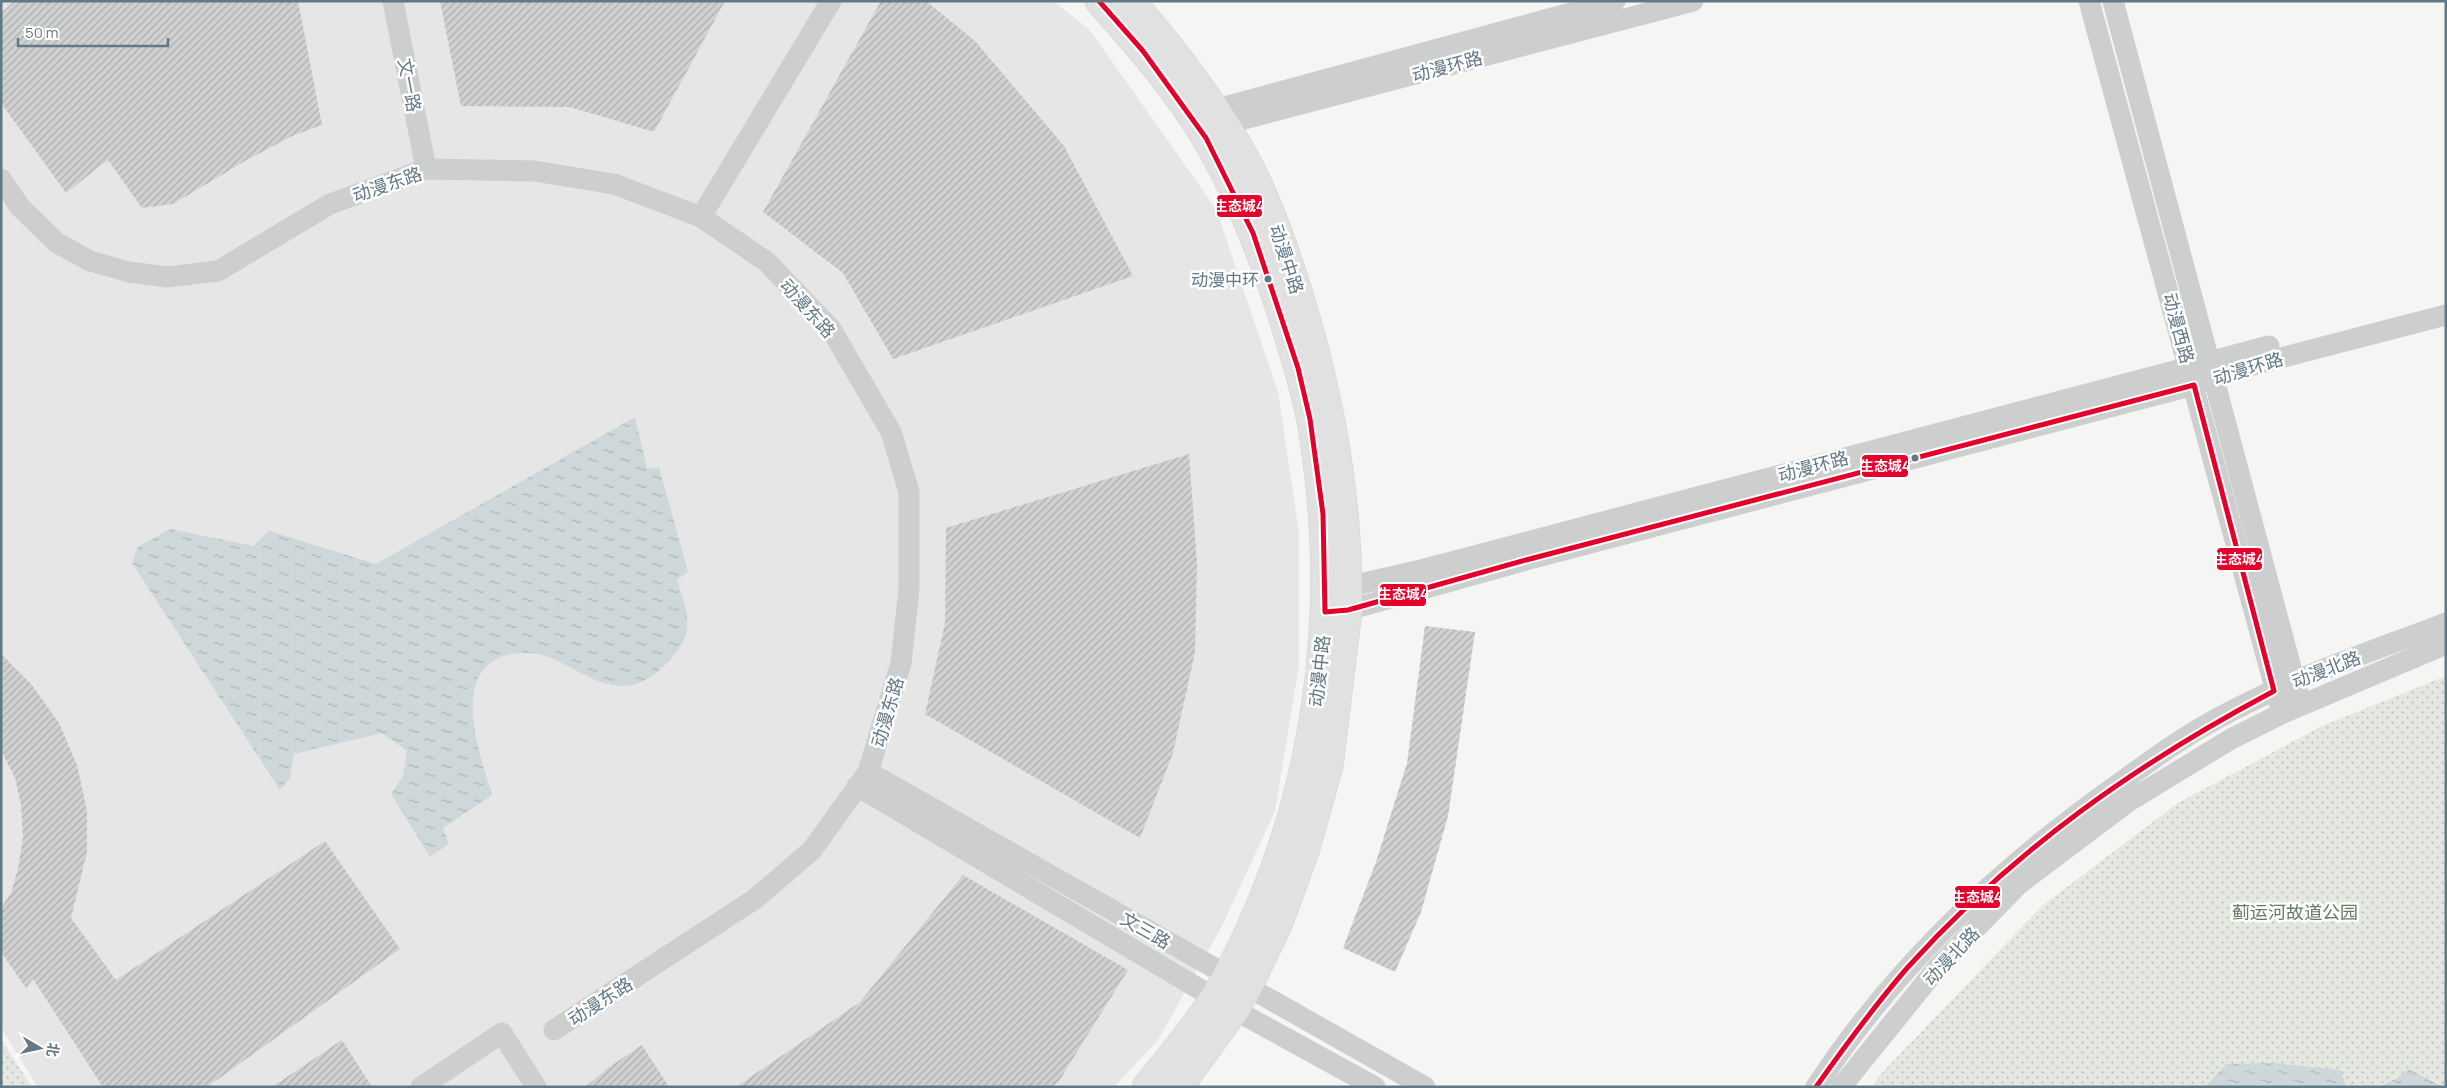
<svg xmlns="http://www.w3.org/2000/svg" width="2447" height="1088" viewBox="0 0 2447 1088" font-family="Manrope,'Noto Sans SC',sans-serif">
	<defs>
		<pattern id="green-dots" width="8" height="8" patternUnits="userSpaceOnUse" patternTransform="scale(1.25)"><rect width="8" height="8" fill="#e4e8e1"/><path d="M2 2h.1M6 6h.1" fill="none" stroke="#bcc1bc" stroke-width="1.8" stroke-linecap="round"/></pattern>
		<pattern id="water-ripples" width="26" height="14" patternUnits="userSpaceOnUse" patternTransform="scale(1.25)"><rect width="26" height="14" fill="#ced8da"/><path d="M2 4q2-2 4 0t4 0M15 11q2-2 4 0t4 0" fill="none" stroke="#abb4b6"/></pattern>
		<pattern id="building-hatch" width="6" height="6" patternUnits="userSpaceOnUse" patternTransform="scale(1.25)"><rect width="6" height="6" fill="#d0d2d1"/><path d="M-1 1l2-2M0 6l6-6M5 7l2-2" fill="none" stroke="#acafaf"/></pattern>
	</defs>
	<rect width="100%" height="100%" fill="#f5f5f3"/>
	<path fill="#e5e6e5" d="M1,1H1053L1089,29L1216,209L1278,392L1299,533V665L1275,811L1223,924L1158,1040L1114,1087H38L1,1028Z"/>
	<path fill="url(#green-dots)" d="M2446,676V1087L2409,1069C2384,1087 2377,1087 2346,1087L2340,1070L2226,1064L2205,1087H1872L1880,1075L2042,906L2178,803L2322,726Z
		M1,1039L32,1087H1Z"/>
	<path fill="url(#water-ripples)" d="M635,417L647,469L659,467L688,572L677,579C687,613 697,631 670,660C658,673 641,686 622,686C594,685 573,666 548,657C535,652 517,652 504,656C449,674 481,757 492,795L443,828L449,844L430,857L391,794L403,776L407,751L382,733L294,754L290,778L280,790L132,563L138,547L170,529L253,546L269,531L376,564Z
		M2275,1063L2341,1070L2346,1087H2205L2226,1064Z
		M2409,1069L2444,1087H2378L2395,1079Z"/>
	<path fill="url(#building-hatch)" d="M14,1H298L322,125L292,136L245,161L173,204L142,208L108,160L66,193L1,103V13Z
		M440,1H725L654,132L570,107L461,106Z
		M881,1H926L975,41L1064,146L1133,276L893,359L843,273L763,212Z
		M1189,454L1197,563L1195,652L1173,753L1140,838L925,714L945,623L946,528Z
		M1425,626L1475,632L1448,816L1421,912L1395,972L1343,948L1376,862L1407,763Z
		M1,654L31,684L59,723L77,765L87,811V852L71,918L116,980L325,841L400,949L207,1087H103L33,979L26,988L1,952V908L11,893L18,869L23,837L21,805L15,778L1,750Z
		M963,875L1128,970L1059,1081L1052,1087H736L860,1002Z
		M342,1040L372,1087H272Z
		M642,1045L669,1087H585L609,1067Z"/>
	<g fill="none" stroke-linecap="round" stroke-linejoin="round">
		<defs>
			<path id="secondary" d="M1099,1C1137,44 1176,88 1205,137C1238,192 1261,252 1281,312C1292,348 1304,384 1311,421C1344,612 1318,804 1227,976C1206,1015 1174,1052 1146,1087
				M1131,1C1174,50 1215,103 1246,160C1270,205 1286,253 1301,301C1332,404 1349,503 1348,610L1329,766L1305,851L1278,925L1248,987L1235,1010L1179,1087"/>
		</defs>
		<use href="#secondary" stroke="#d0d2d3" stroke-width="29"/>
		<path stroke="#cdcece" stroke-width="21" d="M393,1L426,169
			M2089,1L2279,703
			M2113,1L2298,694
			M1202,113L1615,1
			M1214,132L1225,124L1693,1
			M1,179L20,207L57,243L90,261L129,272L167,277L218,271L330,204L426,169L534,171L614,184L701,217L767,262L831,329L891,432L909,492V589L901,663L868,772L812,850L755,899L554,1030
			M701,217L831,1
			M1333,590L1421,570L2269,346
			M1333,611L1348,610L1526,560L2194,385L2234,370L2446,315
			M868,772L1425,1087
			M857,786L1235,1010L1375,1087
			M421,1087L502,1033L536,1087
			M1816,1087C1894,967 2001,867 2117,785C2150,761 2184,736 2220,717C2292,678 2370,652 2446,623
			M1841,1087L1938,967L2019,884L2129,801L2231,739L2283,713L2446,644"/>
		<use href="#secondary" stroke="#e1e1e1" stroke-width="28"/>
		<defs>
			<path id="bus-1" d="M1099,1L1143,51L1206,138L1253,233L1298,368L1310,419L1323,514L1325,612L1348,610L1526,560L2194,385L2274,691C2136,764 2014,850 1908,967C1875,1005 1845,1046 1816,1087"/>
		</defs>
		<use href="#bus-1" stroke="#fff" stroke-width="9"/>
		<use href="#bus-1" stroke="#e4002b" stroke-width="5"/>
	</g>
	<g fill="#627886" stroke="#fff" stroke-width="2">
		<circle cx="1268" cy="279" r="4.5"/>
		<circle cx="1915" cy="458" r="4.5"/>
	</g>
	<g text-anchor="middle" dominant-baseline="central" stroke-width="5" stroke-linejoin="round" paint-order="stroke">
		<g font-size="17" fill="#627886" stroke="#fff" text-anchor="end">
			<text x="1259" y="279">动漫中环</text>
		</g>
		<g font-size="18" fill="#627886" stroke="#fff">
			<text transform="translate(1447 66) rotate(-15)">动漫环路</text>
			<text transform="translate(410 85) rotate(79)">文一路</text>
			<text transform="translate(387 184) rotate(-19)">动漫东路</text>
			<text transform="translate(1287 259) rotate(72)">动漫中路</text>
			<text transform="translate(808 308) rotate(48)">动漫东路</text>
			<text transform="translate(2179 328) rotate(75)">动漫西路</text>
			<text transform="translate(2248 368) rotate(-17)">动漫环路</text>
			<text transform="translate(1813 466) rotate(-15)">动漫环路</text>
			<text transform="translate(2326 669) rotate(-21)">动漫北路</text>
			<text transform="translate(1319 671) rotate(-84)">动漫中路</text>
			<text transform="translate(887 712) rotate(-74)">动漫东路</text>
			<text transform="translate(1146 930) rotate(30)">文三路</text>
			<text transform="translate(1951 956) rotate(-47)">动漫北路</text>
			<text transform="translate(600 1001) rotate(-33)">动漫东路</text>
		</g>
		<g font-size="18" fill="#687c61" stroke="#fff">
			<text x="2295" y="912">蓟运河故道公园</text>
		</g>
	</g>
	<g stroke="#fff" stroke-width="2">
		<rect x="1216" y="194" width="47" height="24" rx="5" fill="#e4002b"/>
		<rect x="1861" y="454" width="48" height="24" rx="5" fill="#e4002b"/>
		<rect x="2216" y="547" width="47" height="24" rx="5" fill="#e4002b"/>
		<rect x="1379" y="583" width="48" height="24" rx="5" fill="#e4002b"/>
		<rect x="1954" y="885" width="47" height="24" rx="5" fill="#e4002b"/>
	</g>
	<g font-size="14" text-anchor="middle" font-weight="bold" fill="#fff">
		<text x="1239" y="211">生态城4</text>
		<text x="1885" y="471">生态城4</text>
		<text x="2239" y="564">生态城4</text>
		<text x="1403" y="599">生态城4</text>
		<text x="1977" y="902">生态城4</text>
	</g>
	<rect width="2447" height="1088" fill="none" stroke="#627886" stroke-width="5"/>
	<g transform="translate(40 1048) rotate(99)" stroke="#ffffff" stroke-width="4" paint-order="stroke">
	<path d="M0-4L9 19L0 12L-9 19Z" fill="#627886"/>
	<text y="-8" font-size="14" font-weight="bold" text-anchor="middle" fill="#627886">北</text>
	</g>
	<path d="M18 38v8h150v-8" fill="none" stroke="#627886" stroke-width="2.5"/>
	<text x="25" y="38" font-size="15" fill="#627886" stroke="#ffffff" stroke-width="4" paint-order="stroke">50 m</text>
</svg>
